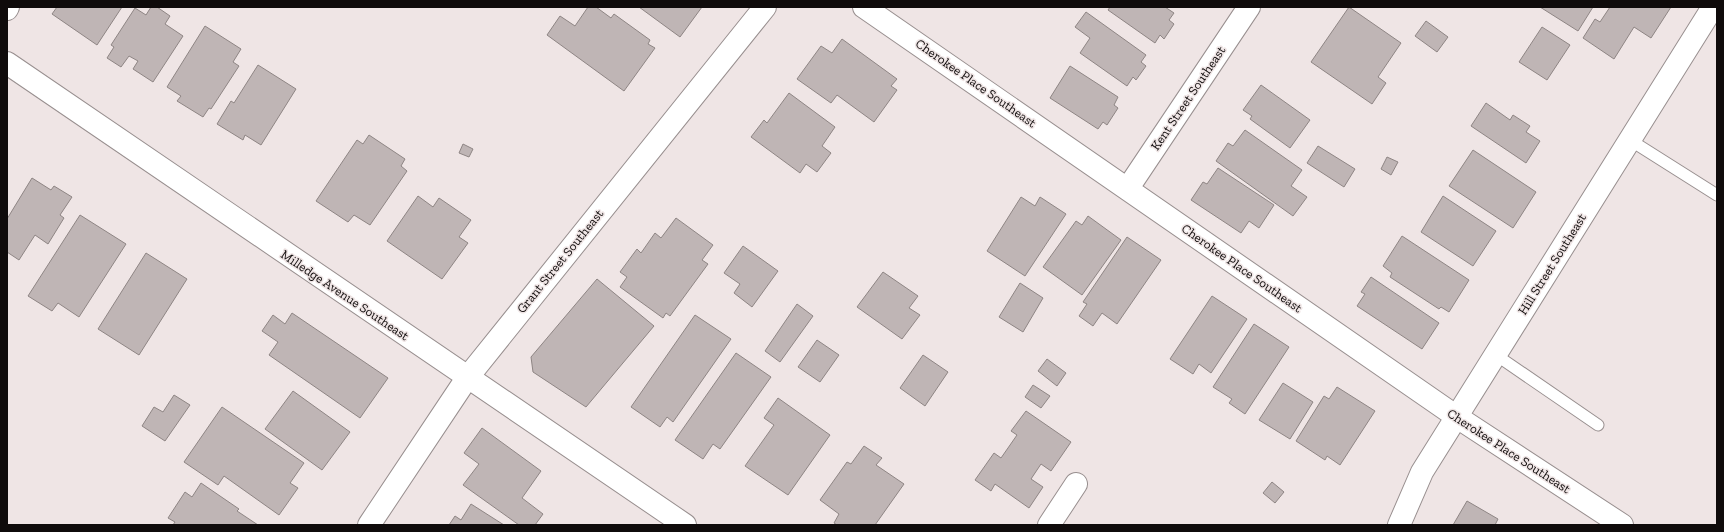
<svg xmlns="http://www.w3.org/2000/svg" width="1724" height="532" viewBox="0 0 1724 532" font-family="'Zilla Slab',serif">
	<rect width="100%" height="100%" fill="#efe5e5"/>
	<path fill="#bfb5b5" stroke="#8e8584" d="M57,7H122L97,45L52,14Z
		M151,7H157L170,16L165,24L183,36L153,82L133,69L138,61L129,56L121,67L107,58L114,47L111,45L135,8L146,15Z
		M588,7H596L611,18L614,14L650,40L648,44L655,48L624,91L547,35L560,16L575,26Z
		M639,7H702L680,37Z
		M1110,7H1165L1174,13L1169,20L1174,24L1164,39L1160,35L1155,43L1108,10Z
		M1349,7L1401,43L1378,77L1386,83L1372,104L1311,62Z
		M1540,7H1593L1578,31Z
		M1610,7H1671L1651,38L1634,27L1614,59L1583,38L1595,19L1600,22Z
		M1086,12L1146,55L1141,62L1146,66L1136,80L1133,77L1127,86L1080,53L1090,38L1075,27Z
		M1426,21L1448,37L1437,52L1415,36Z
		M205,26L241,49L233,62L239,66L211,109L209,108L203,117L177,101L181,96L167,87Z
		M1542,27L1570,45L1547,80L1519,62Z
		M842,39L897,79L891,86L897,90L874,122L837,95L831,103L797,79L821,46L832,53Z
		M258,65L296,89L261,145L245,135L243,140L217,124L231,101L234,103Z
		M1070,66L1118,97L1114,105L1118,108L1107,125L1103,122L1098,129L1050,98Z
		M1261,85L1310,120L1290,148L1250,119L1252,116L1243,110Z
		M789,93L835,127L822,146L831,153L817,172L806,164L800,173L751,137L764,120L767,123Z
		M1486,103L1510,120L1513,115L1530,126L1526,132L1540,141L1526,163L1471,126Z
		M1245,130L1302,170L1291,186L1307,197L1293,216L1216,161L1228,143L1233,146Z
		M369,135L405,159L401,166L407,171L370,225L354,215L348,222L316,201L357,140L363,144Z
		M463,144L473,149L469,157L459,153Z
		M1318,146L1355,169L1344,187L1307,163Z
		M1473,150L1536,192L1513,228L1449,186Z
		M1387,157L1398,162L1391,175L1381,169Z
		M1218,168L1274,205L1259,228L1249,221L1241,233L1191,200L1203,182L1207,184Z
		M32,178L51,190L54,186L72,197L60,215L64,218L48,244L35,235L19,260L7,252V219Z
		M418,196L433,207L439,198L471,220L459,237L468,243L442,279L387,241Z
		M1443,196L1496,231L1473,266L1421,232Z
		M1021,197L1035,206L1040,197L1066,214L1025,276L987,251Z
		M80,215L126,244L79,317L58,303L52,311L28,296Z
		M1088,216L1121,240L1082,295L1043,267L1076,221L1082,225Z
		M676,218L713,245L702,260L708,264L670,316L666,313L663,318L620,287L627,277L620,272L637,249L641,253L655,233L661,238Z
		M1402,236L1469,280L1449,312L1441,307L1439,309L1390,277L1392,273L1383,266Z
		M1127,237L1161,260L1117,324L1102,313L1093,326L1079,316L1087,304L1083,302Z
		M743,246L778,271L752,307L734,293L740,284L724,273Z
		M146,253L187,279L139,355L98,329Z
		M883,272L918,296L909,308L920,315L902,339L857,307Z
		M1371,277L1439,323L1422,349L1357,306L1365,294L1361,292Z
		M597,279L654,326L586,407L533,372L531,357Z
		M1020,283L1043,298L1023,332L999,317Z
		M1212,296L1247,319L1211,373L1199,364L1193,374L1170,359Z
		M797,304L813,316L780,362L765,351Z
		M292,313L388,378L360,418L269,355L278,342L262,331L273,315L285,324Z
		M695,315L731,339L673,422L667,417L660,427L631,407Z
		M1254,324L1289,347L1245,414L1229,403L1232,399L1213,387Z
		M817,340L839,355L820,382L798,367Z
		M736,353L771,377L720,449L713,444L703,459L675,440Z
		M923,355L948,372L925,406L900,388Z
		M1047,359L1066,373L1057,386L1038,371Z
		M1283,383L1313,402L1290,439L1259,420Z
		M1033,385L1050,396L1041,408L1025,397Z
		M1337,387L1375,411L1340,465L1327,456L1325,460L1296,441L1324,396L1329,399Z
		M293,391L350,432L322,470L265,429Z
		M174,395L190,405L165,441L142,426L154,407L163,412Z
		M778,398L830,435L788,495L745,466L774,425L764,418Z
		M222,407L304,463L290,483L298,488L279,515L224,476L218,485L184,462Z
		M1026,411L1071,442L1051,471L1041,464L1031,479L1043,487L1029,508L995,484L991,491L975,480L994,453L1001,458L1017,435L1011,431Z
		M482,428L541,471L522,498L543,514L535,525H519L463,485L479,464L464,453Z
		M864,446L882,458L876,465L904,484L875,525H837L834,523L839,514L820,500L847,462L851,464Z
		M1272,482L1284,492L1275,503L1263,493Z
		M201,483L239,509L237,511L258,525H173L175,522L168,518L185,492L192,497Z
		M1467,501L1498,519L1495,525H1453Z
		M471,504L504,525H449L455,516L461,520Z"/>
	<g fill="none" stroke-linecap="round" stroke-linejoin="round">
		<defs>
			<path id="service" d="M1630,140L1717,195
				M1496,355L1598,425"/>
			<path id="minor" d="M864,7L1457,417L1622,525
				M7,9L8,7
				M7,63L685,525
				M1128,188L1249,7
				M369,525L467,378L765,7
				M1049,525L1076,484"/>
			<path id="tertiary" d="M1399,525L1422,472L1713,7"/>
		</defs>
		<use href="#service" stroke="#988f8f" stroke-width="13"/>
		<use href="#minor" stroke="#988f8f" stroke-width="24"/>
		<use href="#tertiary" stroke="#988f8f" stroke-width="24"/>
		<use href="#service" stroke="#fff" stroke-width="11"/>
		<use href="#minor" stroke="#fff" stroke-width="22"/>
		<use href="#tertiary" stroke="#fff" stroke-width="22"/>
	</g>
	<g text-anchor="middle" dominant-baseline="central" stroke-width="3" stroke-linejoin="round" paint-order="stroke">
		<g font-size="13" fill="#0f0b0b" stroke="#efe5e5">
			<text transform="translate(976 83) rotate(35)">Cherokee Place Southeast</text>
			<text transform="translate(1188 98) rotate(-56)">Kent Street Southeast</text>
			<text transform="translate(560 261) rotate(-51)">Grant Street Southeast</text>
			<text transform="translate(1552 264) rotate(-58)">Hill Street Southeast</text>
			<text transform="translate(1242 268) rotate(35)">Cherokee Place Southeast</text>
			<text transform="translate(345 295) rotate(34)">Milledge Avenue Southeast</text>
			<text transform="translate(1509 451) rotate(33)">Cherokee Place Southeast</text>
		</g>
	</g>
	<rect width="1724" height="532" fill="none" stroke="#0f0b0b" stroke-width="16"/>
</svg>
